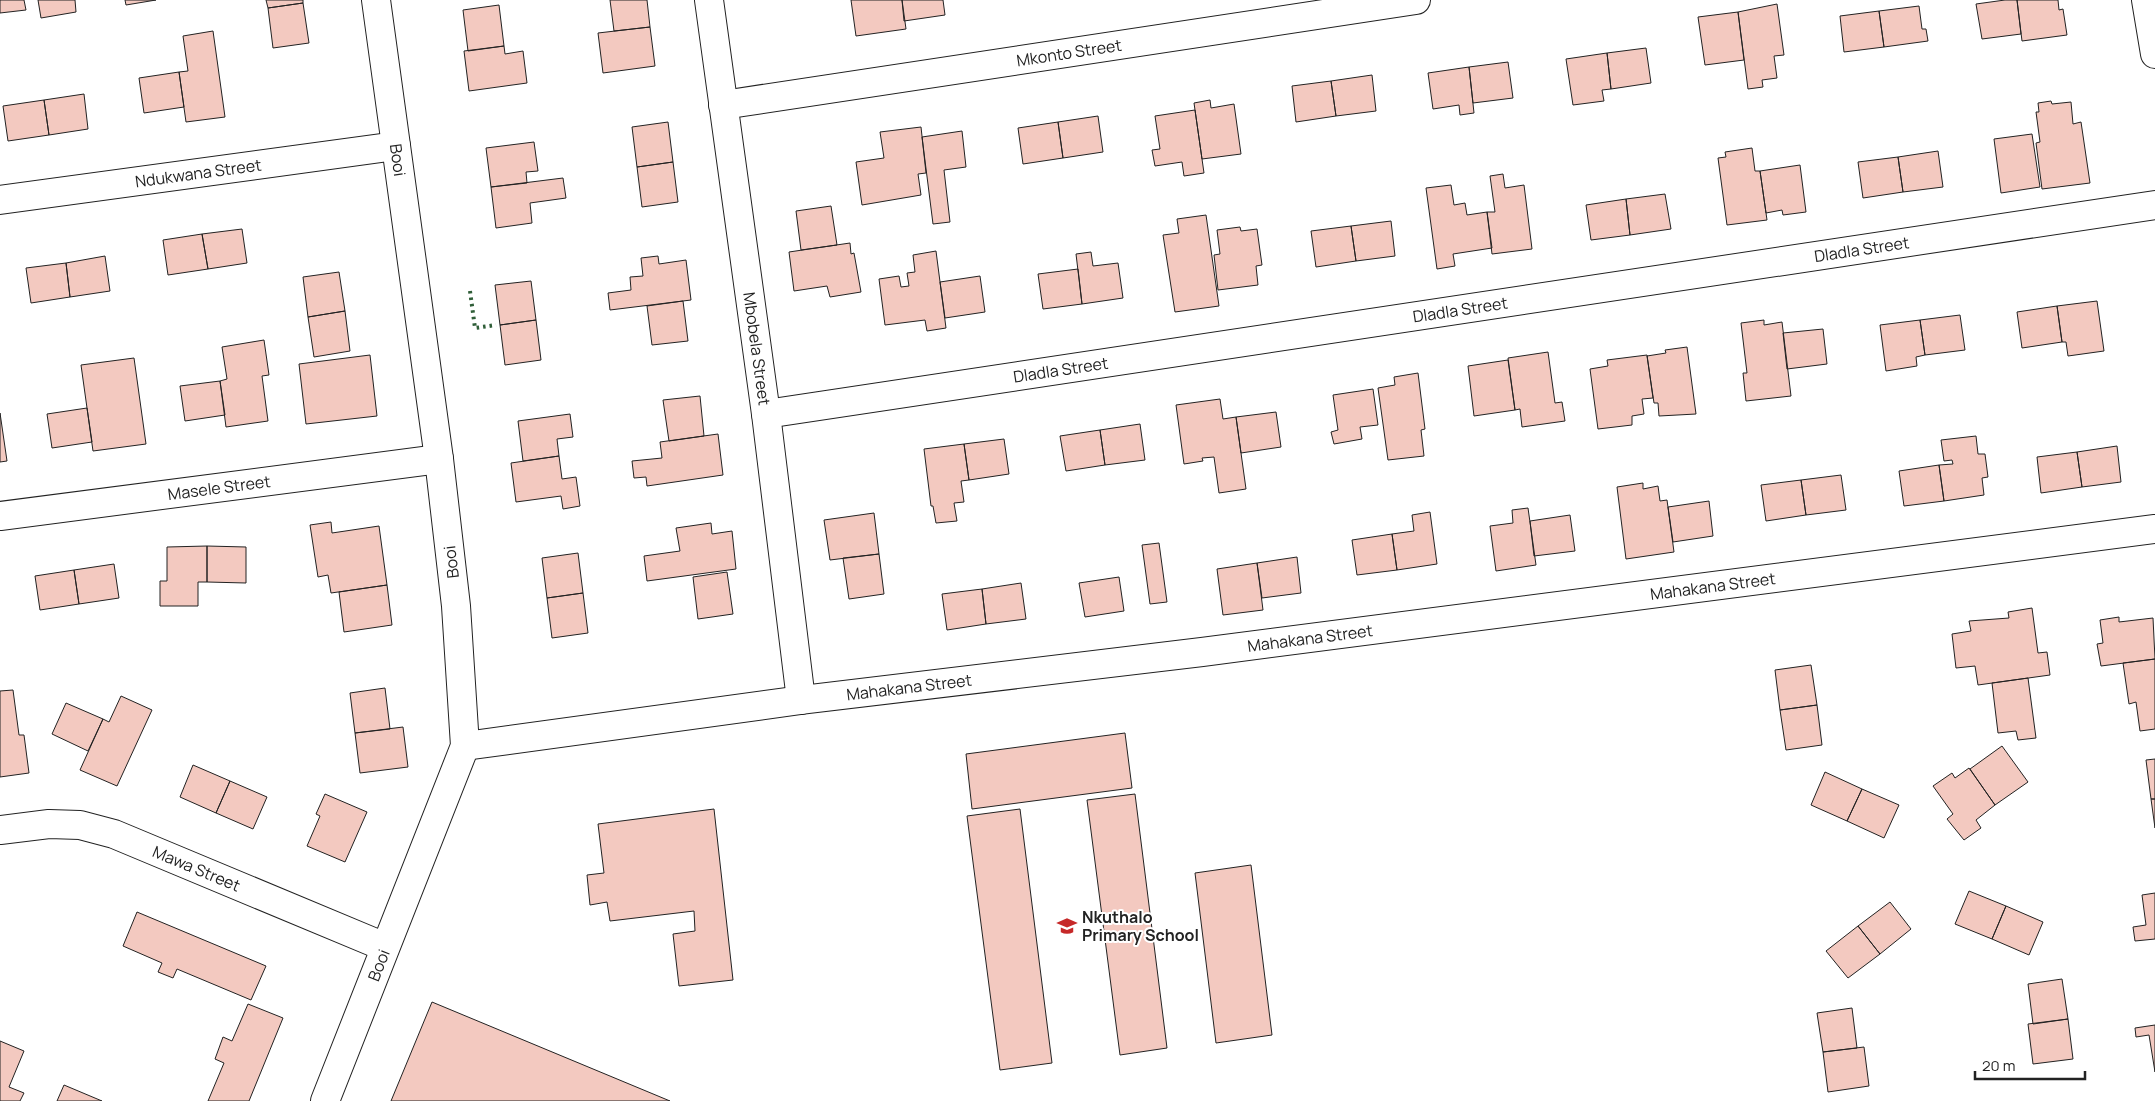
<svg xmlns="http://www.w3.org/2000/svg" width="2155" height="1101" viewBox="0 0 2155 1101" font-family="Manrope,sans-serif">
	<rect width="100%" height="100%" fill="#fff"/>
	<path fill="#f3c9c0" stroke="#222" d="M0,0H24L26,10L0,13Z
		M38,0H75L76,12L41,18Z
		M125,0H156L126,5Z
		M266,0H303V3L268,8Z
		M610,0H647L650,27L614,31Z
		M851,0H902L906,29L856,36Z
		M902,0H943L945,15L904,21Z
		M2005,0H2017L2021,34L1982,39L1976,4Z
		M2017,0H2058L2059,10L2063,9L2067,35L2022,41Z
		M303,3L309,43L273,48L268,8Z
		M1777,4L1784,55L1774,56L1777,78L1762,80L1763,87L1748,89L1738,12Z
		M499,5L504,46L468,51L463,10Z
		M1919,6L1922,29H1926L1928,41L1884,47L1879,11Z
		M1879,11L1884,47L1844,52L1840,16Z
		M1738,12L1744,60L1705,65L1698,17Z
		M650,27L655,66L603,73L598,33Z
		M213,31L225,117L186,122L179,72L188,71L183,36Z
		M504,46L505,54L523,51L527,83L469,91L464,51Z
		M1646,48L1651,83L1611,89L1607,53Z
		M1607,53L1611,89L1602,90L1604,101L1573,105L1566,59Z
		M1508,62L1513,98L1473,103L1469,67Z
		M1469,67L1474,113L1460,115L1459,105L1433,109L1428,73Z
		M179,72L184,107L144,113L139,78Z
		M1372,75L1376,111L1336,116L1331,81Z
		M1331,81L1336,116L1296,122L1292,86Z
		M84,94L88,129L49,135L44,100Z
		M44,100L49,135L8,141L3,106Z
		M1210,100L1211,108L1234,104L1241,154L1202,159L1194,103Z
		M2051,101L2052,104L2071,102L2073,124L2081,122L2090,183L2042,189L2036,143L2040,142L2036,112H2039L2038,103Z
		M1195,110L1204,173L1184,176L1182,162L1155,166L1152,150L1160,149L1155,116Z
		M1098,116L1103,152L1063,158L1058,122Z
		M668,122L673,162L637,167L632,127Z
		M1058,122L1063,158L1023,164L1018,128Z
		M921,127L926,173L918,174L921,195L862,205L856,162L884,158L880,132Z
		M962,131L966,167L944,170L950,222L933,224L922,137Z
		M2032,134L2040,187L2001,193L1994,139Z
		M534,142L538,171L526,172L527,183L491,187L486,148Z
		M1752,148L1755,171H1760L1767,220L1727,225L1718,158L1726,157L1725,152Z
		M1938,151L1943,187L1903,192L1898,157Z
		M1898,157L1903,192L1863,198L1858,162Z
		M673,162L678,202L642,207L637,167Z
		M1800,165L1806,212L1783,215L1782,210L1766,213L1760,171Z
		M1503,174L1505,188L1524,185L1532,249L1492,254L1487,212H1495L1490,176Z
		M563,178L566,198L530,203L532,223L496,228L491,187Z
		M1451,185L1454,205L1465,203L1467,215L1487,212L1492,248L1453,254L1455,266L1437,269L1426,188Z
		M1665,194L1671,229L1630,235L1626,199Z
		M1626,199L1630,235L1591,240L1586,205Z
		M831,206L837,245L801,250L796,211Z
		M1206,215L1219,306L1175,312L1163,235L1179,233L1177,219Z
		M1391,221L1395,256L1356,261L1351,226Z
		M1351,226L1356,261L1316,267L1311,231Z
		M1240,227L1241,231L1257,229L1262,265L1256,266L1258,285L1218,290L1214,255L1220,254L1217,230Z
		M242,229L247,263L208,269L202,234Z
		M202,234L208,269L168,275L163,240Z
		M850,243L851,254L854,253L861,292L830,297L827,286L794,291L789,252Z
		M936,251L946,328L927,331L925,320L885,325L879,279L899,276L901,287L909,286L907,273L915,272L913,255Z
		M1091,252L1093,266L1118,263L1123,298L1082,304L1076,254Z
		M105,256L110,291L70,297L66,263Z
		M658,256L659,264L686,260L691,300L610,310L608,293L631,290L630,277L643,276L641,258Z
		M66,263L70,297L31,303L26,268Z
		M1078,269L1082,304L1043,309L1038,274Z
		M339,272L345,311L308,317L303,277Z
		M980,276L985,312L945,318L940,282Z
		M531,281L536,320L500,325L495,285Z
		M683,301L688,341L652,345L647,306Z
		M2097,301L2104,351L2068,356L2066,342H2062L2057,306Z
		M2057,306L2062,342L2022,348L2017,312Z
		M345,311L350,351L314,357L308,317Z
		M1960,315L1965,350L1925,355L1920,320Z
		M536,320L541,360L505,365L500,325Z
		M1764,320V325L1782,322L1791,396L1746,401L1743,373H1747L1741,323Z
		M1920,320L1925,355L1916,357L1917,366L1886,371L1880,325Z
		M1823,329L1827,364L1787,369L1783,333Z
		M264,340L269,375L262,376L268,421L226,427L220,381L227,379L222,347Z
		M1687,347L1696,414L1659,416L1658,403H1654L1647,356L1666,353L1665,350Z
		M1548,352L1555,403L1562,402L1565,421L1522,427L1520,409L1515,410L1508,358Z
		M370,355L377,416L306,424L299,364Z
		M1647,355L1653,398L1642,399L1644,414L1632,416V425L1598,429L1590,369L1608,366L1607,360Z
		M134,358L146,444L93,451L81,365Z
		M1508,360L1515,410L1474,416L1468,366Z
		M1418,373L1425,429L1421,430L1424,456L1388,460L1378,388L1395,385L1394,377Z
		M220,381L225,415L185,421L180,386Z
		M1373,389L1378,425L1360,427L1362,439L1334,444L1331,432L1338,430L1333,395Z
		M700,396L704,436L669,441L663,400Z
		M1220,399L1223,419L1236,417L1246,489L1219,493L1214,457L1202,458L1203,461L1184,464L1176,405Z
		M87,408L92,442L52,448L47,414Z
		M1276,412L1281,447L1241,453L1236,417Z
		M0,413L7,461L0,462Z
		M570,414L573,437L557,439L559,456L523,461L518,421Z
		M1140,424L1145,460L1105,465L1100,430Z
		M1100,430L1105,465L1066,471L1060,436Z
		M718,434L723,475L647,486L646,477L634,478L632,461L662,458L660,442Z
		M1976,436L1978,454H1985L1988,477L1982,478L1984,495L1944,501L1939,465L1953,464L1952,460L1944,461L1941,440Z
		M1004,439L1009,474L969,480L964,444Z
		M964,444L969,480L961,481L964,502L954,503L957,521L936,523L933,506H931L924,449Z
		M2117,446L2121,482L2082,487L2077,452Z
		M2077,452L2082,487L2041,493L2037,457Z
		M559,456L562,479L576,477L580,506L563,509L561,496L516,502L511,463Z
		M1939,465L1944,501L1904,506L1899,471Z
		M1841,475L1846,510L1806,515L1801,480Z
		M1801,480L1806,515L1766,521L1761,485Z
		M1643,483V489L1658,486L1660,501L1667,500L1674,552L1626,559L1617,487Z
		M1709,501L1713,536L1673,542L1668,507Z
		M1528,508L1536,565L1496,571L1490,526L1513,523L1512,510Z
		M1430,512L1437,564L1397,570L1392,534L1414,531L1412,515Z
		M874,513L879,554L830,560L824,520Z
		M1570,515L1575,551L1534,556L1530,521Z
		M331,522L332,533L379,526L387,585L331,593L328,575L318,577L310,525Z
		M711,523L712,534L732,531L736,569L647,581L644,556L680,551L676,528Z
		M1392,534L1397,570L1357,575L1352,540Z
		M1159,543L1167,602L1150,604L1142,545Z
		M207,546L246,547V583L207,582Z
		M207,546V582H198V606H160V581H167V547Z
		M578,553L583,593L547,598L542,558Z
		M879,554L884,594L849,599L843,558Z
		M1297,557L1301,593L1262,598L1257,563Z
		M1257,563L1263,610L1223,615L1217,569Z
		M114,564L119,598L79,604L74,570Z
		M74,570L79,604L40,610L35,576Z
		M727,572L733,614L698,619L693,577Z
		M1119,577L1124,611L1085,617L1079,583Z
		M1021,583L1026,619L986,624L982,589Z
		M387,585L392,625L344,632L339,592Z
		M982,589L986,624L947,630L942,594Z
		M583,593L588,633L552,638L547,598Z
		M2032,608L2038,653L2047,652L2050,675L1978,685L1975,666L1956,668L1952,634L1971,631L1969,621L2009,618L2008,612Z
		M2119,617V622L2153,618L2155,659L2101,666L2097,644L2103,643L2100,620Z
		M2155,659V729L2140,731L2136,702L2129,704L2123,663Z
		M1811,665L1817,705L1780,710L1775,670Z
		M2028,678L2036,738L2018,740L2016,731L1998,733L1992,683Z
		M385,688L390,729L355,733L350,693Z
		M13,690L19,735H24L29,773L0,777V691Z
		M121,696L152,710L117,786L80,770L103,719L109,722Z
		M66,703L103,719L88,751L52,734Z
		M1817,705L1822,745L1786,750L1780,710Z
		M403,727L408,767L360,773L355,733Z
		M1125,733L1132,788L972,809L966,754Z
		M2002,746L2028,782L1995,805L1970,769Z
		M2155,759V799H2151L2146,760Z
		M193,765L230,781L216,813L180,797Z
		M1969,768L1995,805L1976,820L1981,828L1964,840L1947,819L1953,814L1933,786L1952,773L1955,778Z
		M1825,772L1862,789L1847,821L1811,805Z
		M230,781L267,797L253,829L216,813Z
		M1862,789L1899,805L1884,838L1847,821Z
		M325,794L367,812L345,862L307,846L320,816L316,814Z
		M1135,794L1167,1048L1120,1055L1087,800Z
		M2151,799H2155V828Z
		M714,809L733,980L679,986L673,934L695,931L694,911L610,921L607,902L590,905L587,875L604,873L598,824Z
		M1020,809L1052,1063L1000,1070L967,816Z
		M1251,865L1272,1035L1216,1043L1195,873Z
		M1969,891L2006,906L1992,939L1955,924Z
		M2155,893V939L2135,941L2133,927L2146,925L2142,895Z
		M1890,902L1911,929L1880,954L1858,926Z
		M2006,906L2043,922L2029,955L1992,939Z
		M137,912L266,966L251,1000L177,969L173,978L158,972L162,963L123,946Z
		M1858,926L1880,954L1848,978L1826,951Z
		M2062,979L2068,1019L2033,1024L2028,984Z
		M432,1002L670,1101H391Z
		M248,1004L283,1018L249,1101H208L224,1063L215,1059L223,1037L232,1041Z
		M1852,1008L1857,1048L1823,1052L1817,1013Z
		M2068,1019L2073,1059L2033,1064L2028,1024Z
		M2155,1025V1072L2149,1035L2136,1037L2135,1028Z
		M0,1041L24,1051L9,1087L24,1093L20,1101H0Z
		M1864,1047L1869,1086L1828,1092L1823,1052Z
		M64,1085L102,1101H57Z"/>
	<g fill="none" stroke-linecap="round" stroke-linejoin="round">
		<defs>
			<g id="street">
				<path id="s1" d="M709,0L766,414L801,700"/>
				<path d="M2146,0L2155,54"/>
				<path id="s2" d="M723,105L1416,0"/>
				<path id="s3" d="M0,200L396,146"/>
				<path id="s4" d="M766,414L2155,205"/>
				<path id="s5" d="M0,516L439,459"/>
				<path id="s6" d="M465,746L801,700L1202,652L2155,529"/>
				<path id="s7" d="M0,830L49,824L80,825L114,834L385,947"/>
				<path id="s8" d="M325,1101L465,746L456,606L439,459L376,0"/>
			</g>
		</defs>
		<use href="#street" stroke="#222" stroke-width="30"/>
		<use href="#street" stroke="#fff" stroke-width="28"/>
		<path stroke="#2f5e38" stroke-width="4" stroke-dasharray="2.5 4" stroke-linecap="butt" d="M470,291L475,328L496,325"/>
	</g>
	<defs>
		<symbol id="school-bare" viewBox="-9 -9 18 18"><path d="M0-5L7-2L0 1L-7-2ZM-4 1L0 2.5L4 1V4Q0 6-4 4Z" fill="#c62828" stroke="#fff" stroke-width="2.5" paint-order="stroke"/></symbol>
	</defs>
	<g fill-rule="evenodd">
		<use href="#school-bare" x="1053" y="912" width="28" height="28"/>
	</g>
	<g text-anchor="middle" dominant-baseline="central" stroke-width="4" stroke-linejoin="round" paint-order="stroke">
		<g font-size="16" fill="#222" stroke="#fff">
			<text stroke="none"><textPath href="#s2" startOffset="350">Mkonto Street</textPath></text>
			<text transform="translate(398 160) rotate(82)">Booi</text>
			<text stroke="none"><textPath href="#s3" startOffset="200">Ndukwana Street</textPath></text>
			<text stroke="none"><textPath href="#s4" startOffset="1108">Dladla Street</textPath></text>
			<text stroke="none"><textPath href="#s4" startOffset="702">Dladla Street</textPath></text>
			<text stroke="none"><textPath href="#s1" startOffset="352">Mbobela Street</textPath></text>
			<text stroke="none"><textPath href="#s4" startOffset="298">Dladla Street</textPath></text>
			<text stroke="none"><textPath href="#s5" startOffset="221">Masele Street</textPath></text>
			<text transform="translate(451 562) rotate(-97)">Booi</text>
			<text stroke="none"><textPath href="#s6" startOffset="1258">Mahakana Street</textPath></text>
			<text stroke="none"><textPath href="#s6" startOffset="852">Mahakana Street</textPath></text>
			<text stroke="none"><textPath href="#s6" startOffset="448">Mahakana Street</textPath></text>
			<text stroke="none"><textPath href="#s7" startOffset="205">Mawa Street</textPath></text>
			<text stroke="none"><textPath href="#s8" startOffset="146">Booi</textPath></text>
		</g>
		<g font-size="16" font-weight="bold" fill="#222" stroke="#fff" text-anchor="start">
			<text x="1082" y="917">Nkuthalo<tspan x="1082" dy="18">Primary School</tspan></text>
		</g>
	</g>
	<path d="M1975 1071v8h110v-8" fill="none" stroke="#222222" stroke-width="2.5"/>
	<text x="1982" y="1071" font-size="15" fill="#222222" stroke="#ffffff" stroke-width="4" paint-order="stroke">20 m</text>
</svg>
